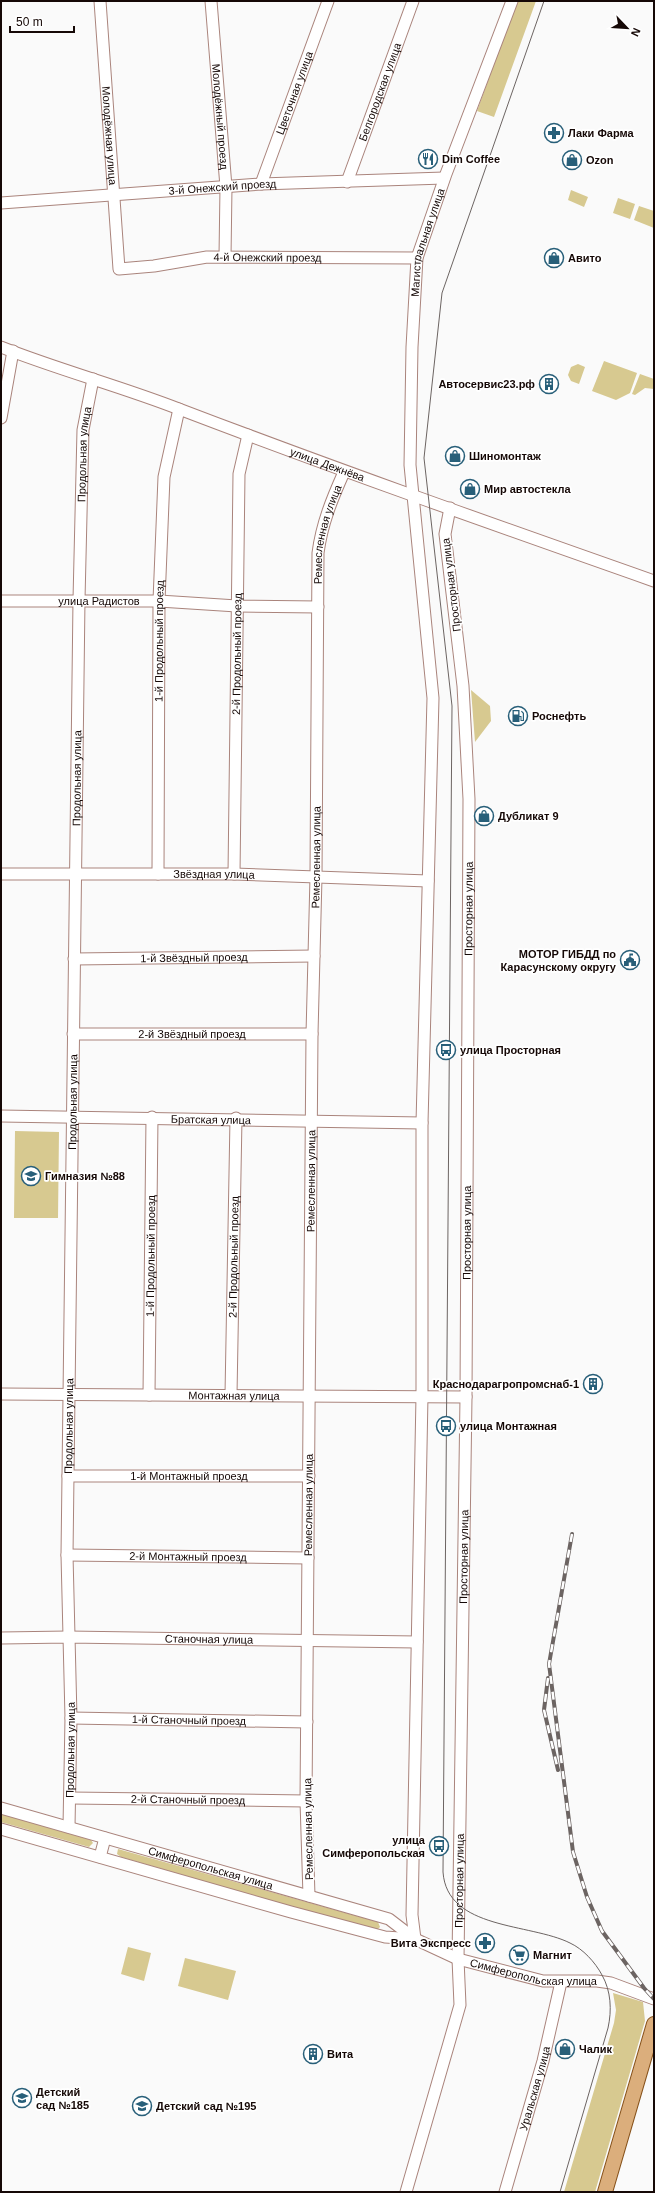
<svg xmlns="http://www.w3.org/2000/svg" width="655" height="2193" viewBox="0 0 655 2193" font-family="Helvetica,sans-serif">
	<rect width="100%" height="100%" fill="#fafafa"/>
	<path fill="#d7c990" d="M517,1H536L494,117L477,111Z
		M571,190L588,197L584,207L568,200Z
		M618,198L635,204L630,219L613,213Z
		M639,206L654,211V228L634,220Z
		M604,361L637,373L630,393L616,400L592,391Z
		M578,364L585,367L579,384L571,381L568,375L571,367Z
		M640,374L654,379V389L645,388L635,395L632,394Z
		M471,690L490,706L491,721L475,742Z
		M15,1131L59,1132L58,1218H14Z
		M1,1814L91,1840L93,1843L89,1847L1,1822Z
		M118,1849L378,1922L380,1927L376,1931L121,1857L117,1854Z
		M128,1947L151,1953L144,1981L121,1974Z
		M185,1958L236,1971L228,2000L178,1986Z
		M613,1993L643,2002L645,2021L595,2192H564L614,2023L616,2010Z"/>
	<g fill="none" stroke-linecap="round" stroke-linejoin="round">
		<defs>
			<g id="minor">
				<path id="s1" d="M100,1L119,269L154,266L207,257L417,258"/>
				<path id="s2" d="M211,1L226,187L225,257"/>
				<path id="s3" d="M347,182L413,1"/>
				<path id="s4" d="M261,184L328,1"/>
				<path id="s5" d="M1,203L261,184L444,178"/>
				<path id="s6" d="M1,347C59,370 120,386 179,409C336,469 495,525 654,581"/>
				<path d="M1,418L13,351"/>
				<path id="s7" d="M1,601H159L237,606L318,607"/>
				<path id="s8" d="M1,874H234L428,881"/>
				<path id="s9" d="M158,874L159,601L164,477L179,409"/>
				<path id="s10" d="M234,874L239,474L248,435"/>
				<path id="s11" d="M74,959L314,956"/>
				<path id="s12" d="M73,1034H312"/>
				<path id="s13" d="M1,1116L422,1123"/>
				<path id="s14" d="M1,1394L466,1397"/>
				<path id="s15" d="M149,1395L152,1117"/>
				<path id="s16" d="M231,1395L236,1118"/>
				<path id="s17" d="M68,1476H309"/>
				<path id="s18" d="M67,1555L308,1558"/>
				<path id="s19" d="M1,1638L68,1637L417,1642"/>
				<path id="s20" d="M71,1718L307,1722"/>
				<path id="s21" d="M70,1798L306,1801"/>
				<path id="s22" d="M1,1808L389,1919L415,1939L458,1959L543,1981H597L611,1983L654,1999"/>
				<path id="s23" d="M69,1827L71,1718L67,1555L79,600L83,430L93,379"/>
				<path d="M1,1829L291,1912L385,1937L415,1939"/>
				<path d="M100,1857L105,1838"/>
				<path id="s24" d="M309,1896L306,1801L312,1034L316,877L318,553C322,523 332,499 344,472"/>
				<path id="s25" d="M415,1939L412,1915L422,1396V1123L433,698L410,465L412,347L417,258L446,174L512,1"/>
				<path id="s26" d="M406,2192L460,2005L458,1959L466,1397L469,799L463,686L445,534L450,508"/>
				<path id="s27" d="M505,2192L543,2061L561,1982"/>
			</g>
			<path id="major" d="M605,2192L654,2024"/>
		</defs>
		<use href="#minor" stroke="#aa847c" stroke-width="13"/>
		<use href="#major" stroke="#86511a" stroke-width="16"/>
		<use href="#minor" stroke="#fff" stroke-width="11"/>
		<use href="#major" stroke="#dbae7c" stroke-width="14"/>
		<path stroke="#6c6462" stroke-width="1" d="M544,1L442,293L424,458L452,706L443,1872C447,1930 530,1923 570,1943C583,1949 595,1962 602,1975C611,1991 612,2010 608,2028L560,2192"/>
		<defs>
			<path id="rail" d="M572,1534L549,1664L573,1852L587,1897L602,1931L644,1988L654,1999
				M548,1678L544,1710L558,1770"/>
		</defs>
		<use href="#rail" stroke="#6c6462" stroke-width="4"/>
		<use href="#rail" stroke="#fff" stroke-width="2.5" stroke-dasharray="8" stroke-linecap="butt"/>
	</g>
	<defs>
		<symbol id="pharmacy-ring" viewBox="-11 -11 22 22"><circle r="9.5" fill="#fff" stroke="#285f79" stroke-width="1.5"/><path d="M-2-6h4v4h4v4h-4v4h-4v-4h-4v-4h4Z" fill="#285f79"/></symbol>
		<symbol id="restaurant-ring" viewBox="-11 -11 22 22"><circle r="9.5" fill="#fff" stroke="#285f79" stroke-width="1.5"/><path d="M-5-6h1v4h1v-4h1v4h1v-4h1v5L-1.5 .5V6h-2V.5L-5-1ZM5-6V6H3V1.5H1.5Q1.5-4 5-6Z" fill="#285f79"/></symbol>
		<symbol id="shop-ring" viewBox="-11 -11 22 22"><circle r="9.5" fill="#fff" stroke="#285f79" stroke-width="1.5"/><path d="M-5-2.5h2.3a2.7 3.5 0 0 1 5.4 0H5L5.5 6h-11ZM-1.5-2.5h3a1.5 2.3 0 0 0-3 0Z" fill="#285f79"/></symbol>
		<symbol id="building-ring" viewBox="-11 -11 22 22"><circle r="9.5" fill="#fff" stroke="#285f79" stroke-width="1.5"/><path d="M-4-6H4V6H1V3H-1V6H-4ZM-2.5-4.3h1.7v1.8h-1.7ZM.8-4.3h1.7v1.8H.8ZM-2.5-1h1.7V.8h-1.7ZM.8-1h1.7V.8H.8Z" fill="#285f79"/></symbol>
		<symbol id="fuel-ring" viewBox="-11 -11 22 22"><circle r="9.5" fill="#fff" stroke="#285f79" stroke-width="1.5"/><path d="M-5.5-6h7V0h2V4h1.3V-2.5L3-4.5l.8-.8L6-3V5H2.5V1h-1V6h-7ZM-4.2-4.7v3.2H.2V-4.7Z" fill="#285f79"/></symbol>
		<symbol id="civic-ring" viewBox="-11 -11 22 22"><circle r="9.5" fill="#fff" stroke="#285f79" stroke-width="1.5"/><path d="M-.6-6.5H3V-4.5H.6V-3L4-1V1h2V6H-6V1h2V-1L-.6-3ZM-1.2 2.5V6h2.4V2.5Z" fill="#285f79"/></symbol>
		<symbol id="bus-ring" viewBox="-11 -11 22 22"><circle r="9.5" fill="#fff" stroke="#285f79" stroke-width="1.5"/><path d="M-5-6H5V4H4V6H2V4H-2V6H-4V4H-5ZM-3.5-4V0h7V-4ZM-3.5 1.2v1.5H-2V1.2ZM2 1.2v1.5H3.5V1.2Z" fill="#285f79"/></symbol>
		<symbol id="school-ring" viewBox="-11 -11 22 22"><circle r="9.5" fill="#fff" stroke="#285f79" stroke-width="1.5"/><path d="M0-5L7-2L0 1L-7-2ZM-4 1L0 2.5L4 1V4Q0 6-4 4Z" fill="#285f79"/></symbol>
		<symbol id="supermarket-ring" viewBox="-11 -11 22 22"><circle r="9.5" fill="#fff" stroke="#285f79" stroke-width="1.5"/><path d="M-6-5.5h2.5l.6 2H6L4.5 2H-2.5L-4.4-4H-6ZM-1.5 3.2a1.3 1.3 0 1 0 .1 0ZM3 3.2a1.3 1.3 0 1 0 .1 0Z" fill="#285f79"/></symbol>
	</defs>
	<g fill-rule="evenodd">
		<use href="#pharmacy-ring" x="543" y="122" width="22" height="22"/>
		<use href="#restaurant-ring" x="417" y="148" width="22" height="22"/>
		<use href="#shop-ring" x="561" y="149" width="22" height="22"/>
		<use href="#shop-ring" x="543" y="247" width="22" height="22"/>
		<use href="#building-ring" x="538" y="373" width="22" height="22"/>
		<use href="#shop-ring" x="444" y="445" width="22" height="22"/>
		<use href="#shop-ring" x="459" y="478" width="22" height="22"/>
		<use href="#fuel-ring" x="507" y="705" width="22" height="22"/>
		<use href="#shop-ring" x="473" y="805" width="22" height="22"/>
		<use href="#civic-ring" x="619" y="949" width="22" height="22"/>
		<use href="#bus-ring" x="435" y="1039" width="22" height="22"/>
		<use href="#school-ring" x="20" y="1165" width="22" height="22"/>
		<use href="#building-ring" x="582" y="1373" width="22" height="22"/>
		<use href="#bus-ring" x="435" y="1415" width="22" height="22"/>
		<use href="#bus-ring" x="428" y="1835" width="22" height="22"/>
		<use href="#pharmacy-ring" x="474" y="1932" width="22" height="22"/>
		<use href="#supermarket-ring" x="508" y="1944" width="22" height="22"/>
		<use href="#shop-ring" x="554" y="2038" width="22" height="22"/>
		<use href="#building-ring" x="302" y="2043" width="22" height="22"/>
		<use href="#school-ring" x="11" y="2087" width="22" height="22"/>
		<use href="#school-ring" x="131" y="2095" width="22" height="22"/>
	</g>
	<g text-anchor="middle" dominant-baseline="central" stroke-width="3.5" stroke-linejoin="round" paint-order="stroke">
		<g font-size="11" fill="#150806" stroke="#fff">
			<text stroke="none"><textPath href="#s3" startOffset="96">Белгородская улица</textPath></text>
			<text stroke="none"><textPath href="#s4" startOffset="97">Цветочная улица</textPath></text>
			<text stroke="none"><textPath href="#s2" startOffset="116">Молодёжный проезд</textPath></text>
			<text stroke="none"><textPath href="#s1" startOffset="135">Молодёжная улица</textPath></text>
			<text stroke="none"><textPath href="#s5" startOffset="222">3-й Онежский проезд</textPath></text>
			<text stroke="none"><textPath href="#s25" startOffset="1700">Магистральная улица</textPath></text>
			<text stroke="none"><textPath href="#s1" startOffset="418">4-й Онежский проезд</textPath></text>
			<text stroke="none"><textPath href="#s23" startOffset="1373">Продольная улица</textPath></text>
			<text stroke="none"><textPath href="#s6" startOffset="347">улица Дежнёва</textPath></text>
			<text stroke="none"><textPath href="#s24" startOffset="1363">Ремесленная улица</textPath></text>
			<text transform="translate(451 585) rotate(-97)">Просторная улица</text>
			<text stroke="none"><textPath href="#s7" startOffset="98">улица Радистов</textPath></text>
			<text stroke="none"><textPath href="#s9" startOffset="233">1-й Продольный проезд</textPath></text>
			<text stroke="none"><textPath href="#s10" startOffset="220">2-й Продольный проезд</textPath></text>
			<text stroke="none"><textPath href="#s23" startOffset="1049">Продольная улица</textPath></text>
			<text stroke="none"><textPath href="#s24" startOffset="1039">Ремесленная улица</textPath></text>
			<text stroke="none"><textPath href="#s8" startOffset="213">Звёздная улица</textPath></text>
			<text stroke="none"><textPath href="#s26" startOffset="1291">Просторная улица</textPath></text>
			<text stroke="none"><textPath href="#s11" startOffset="120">1-й Звёздный проезд</textPath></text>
			<text stroke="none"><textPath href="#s12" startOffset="119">2-й Звёздный проезд</textPath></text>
			<text stroke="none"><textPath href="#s23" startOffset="725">Продольная улица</textPath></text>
			<text stroke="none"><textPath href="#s13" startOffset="210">Братская улица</textPath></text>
			<text stroke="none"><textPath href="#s24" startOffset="715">Ремесленная улица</textPath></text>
			<text stroke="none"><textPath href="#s26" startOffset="967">Просторная улица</textPath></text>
			<text stroke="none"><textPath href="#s15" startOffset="139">1-й Продольный проезд</textPath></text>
			<text stroke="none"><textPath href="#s16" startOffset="138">2-й Продольный проезд</textPath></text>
			<text stroke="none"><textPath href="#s14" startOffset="233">Монтажная улица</textPath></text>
			<text stroke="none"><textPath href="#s23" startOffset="401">Продольная улица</textPath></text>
			<text stroke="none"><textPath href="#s17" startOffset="121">1-й Монтажный проезд</textPath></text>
			<text stroke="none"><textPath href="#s24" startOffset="391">Ремесленная улица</textPath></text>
			<text stroke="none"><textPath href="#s26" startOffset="643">Просторная улица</textPath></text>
			<text stroke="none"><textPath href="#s18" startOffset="121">2-й Монтажный проезд</textPath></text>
			<text stroke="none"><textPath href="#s19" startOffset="208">Станочная улица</textPath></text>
			<text stroke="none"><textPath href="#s20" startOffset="118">1-й Станочный проезд</textPath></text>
			<text stroke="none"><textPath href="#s23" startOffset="77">Продольная улица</textPath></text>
			<text stroke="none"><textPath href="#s21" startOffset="118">2-й Станочный проезд</textPath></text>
			<text transform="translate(308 1829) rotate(-91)">Ремесленная улица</text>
			<text stroke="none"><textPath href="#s22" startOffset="218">Симферопольская улица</textPath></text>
			<text stroke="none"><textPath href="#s26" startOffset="319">Просторная улица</textPath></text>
			<text stroke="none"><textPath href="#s22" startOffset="561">Симферопольская улица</textPath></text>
			<text stroke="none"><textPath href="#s27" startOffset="108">Уральская улица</textPath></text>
		</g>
		<g font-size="11" font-weight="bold" fill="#150806" stroke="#fff" text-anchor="start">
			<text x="568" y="133">Лаки Фарма</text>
			<text x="442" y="159">Dim Coffee</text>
			<text x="586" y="160">Ozon</text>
			<text x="568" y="258">Авито</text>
			<text x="535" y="384" text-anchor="end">Автосервис23.рф</text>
			<text x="469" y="456">Шиномонтаж</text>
			<text x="484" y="489">Мир автостекла</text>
			<text x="532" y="716">Роснефть</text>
			<text x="498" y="816">Дубликат 9</text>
			<text x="616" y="954" text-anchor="end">МОТОР ГИБДД по<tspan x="616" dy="13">Карасунскому округу</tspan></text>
			<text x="460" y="1050">улица Просторная</text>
			<text x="45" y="1176">Гимназия №88</text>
			<text x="579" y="1384" text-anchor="end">Краснодарагропромснаб-1</text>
			<text x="460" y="1426">улица Монтажная</text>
			<text x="425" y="1840" text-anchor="end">улица<tspan x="425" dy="13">Симферопольская</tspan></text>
			<text x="471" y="1943" text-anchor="end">Вита Экспресс</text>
			<text x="533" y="1955">Магнит</text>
			<text x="579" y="2049">Чалик</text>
			<text x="327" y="2054">Вита</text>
			<text x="36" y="2092">Детский<tspan x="36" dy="13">сад №185</tspan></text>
			<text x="156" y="2106">Детский сад №195</text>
		</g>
	</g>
	<rect width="655" height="2193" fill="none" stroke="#150806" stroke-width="4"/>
	<g transform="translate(627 28) rotate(115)" stroke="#ffffff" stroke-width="3" paint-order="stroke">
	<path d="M0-3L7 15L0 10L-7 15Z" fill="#150806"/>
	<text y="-6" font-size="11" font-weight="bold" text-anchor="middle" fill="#150806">N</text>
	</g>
	<path d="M10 26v6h64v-6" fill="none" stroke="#150806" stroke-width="2"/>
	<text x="16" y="26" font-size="12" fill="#150806" stroke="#ffffff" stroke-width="3" paint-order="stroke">50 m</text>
</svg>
